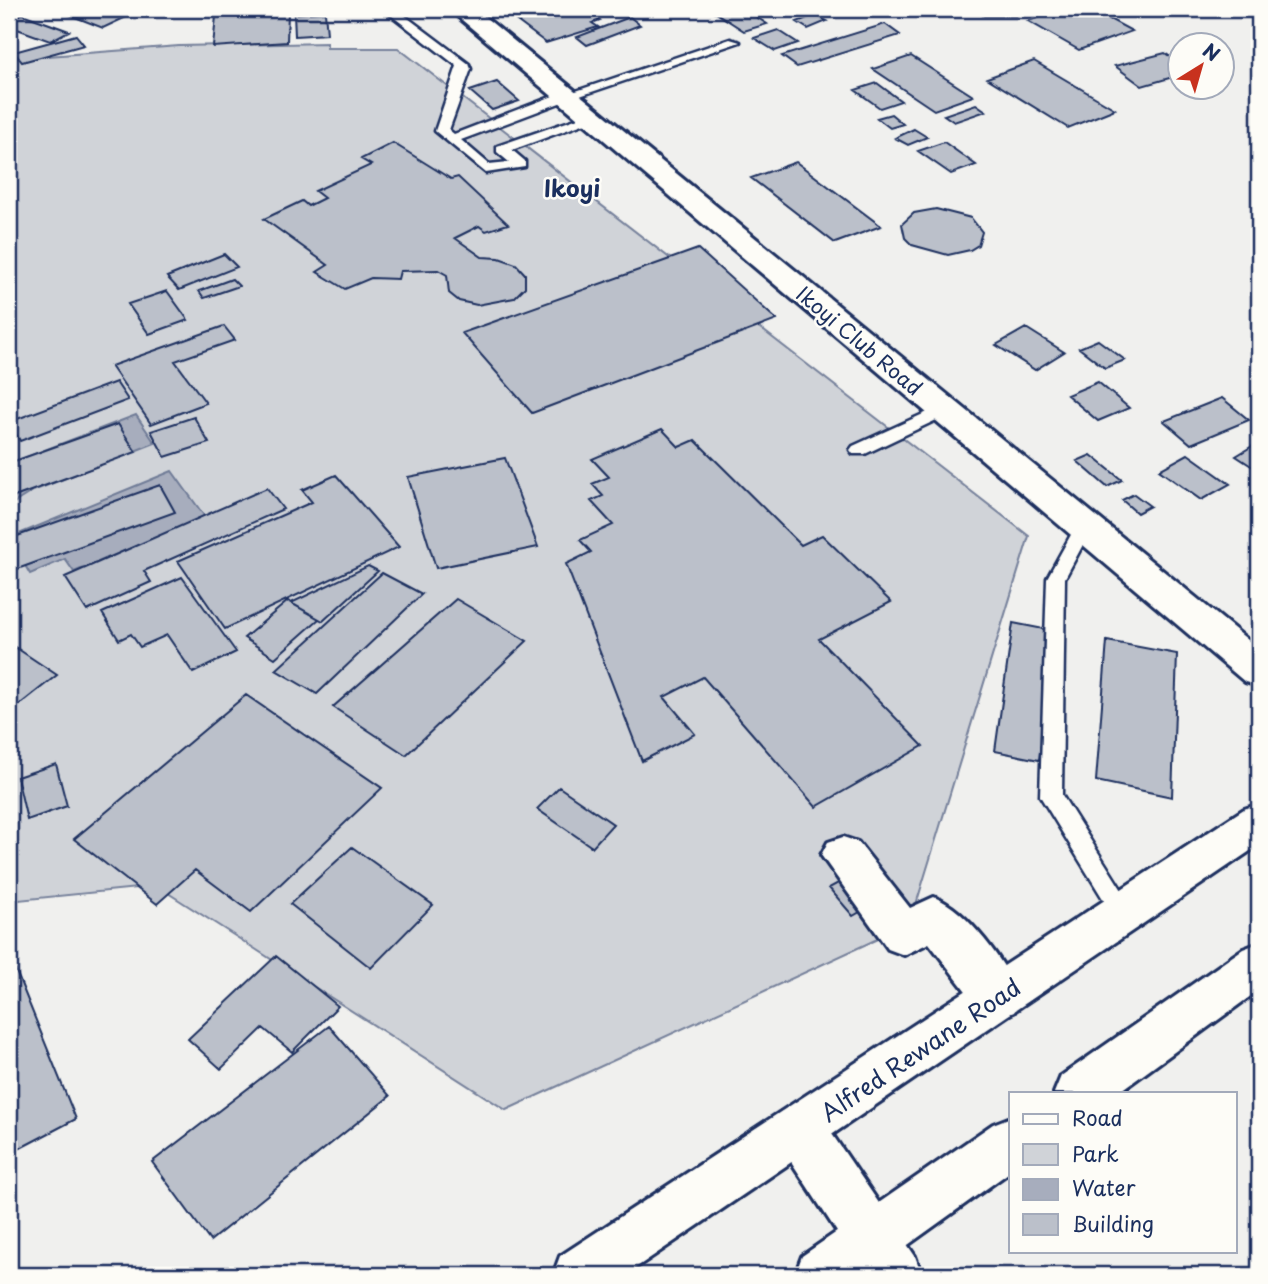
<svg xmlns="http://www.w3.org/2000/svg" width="1268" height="1284" viewBox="0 0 1268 1284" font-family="'Playpen Sans',sans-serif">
	<rect width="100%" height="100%" fill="#f0f0ee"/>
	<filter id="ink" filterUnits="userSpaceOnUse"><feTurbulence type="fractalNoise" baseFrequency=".0143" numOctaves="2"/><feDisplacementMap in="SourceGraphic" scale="14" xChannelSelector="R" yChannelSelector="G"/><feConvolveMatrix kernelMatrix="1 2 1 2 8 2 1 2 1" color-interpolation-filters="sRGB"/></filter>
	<g filter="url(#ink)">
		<path fill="#d0d3d8" stroke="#76819b" stroke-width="2" d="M327,43V48H398L1029,536L910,924L506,1110L157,886L9,901V59L179,46Z"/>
		<path fill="#a7adbd" stroke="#6f7b97" stroke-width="2" d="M136,415L155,443L33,491L9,506V460L16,461Z
			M172,471L205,517L74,572L65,559L30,574L9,538Z"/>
		<path fill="#bbc0ca" stroke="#1b2f5e" stroke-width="2" d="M100,9L124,18L103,28L57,10Z
			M501,9H585L600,20L592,23L598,27L546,43Z
			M710,9H744L767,24L744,31Z
			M1064,9H1091L1132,31L1079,50L1028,21Z
			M288,12L287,42L213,47L216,16Z
			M325,12L327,34L295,36L294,14Z
			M22,14L69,31L50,41L9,26V21Z
			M815,15L827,21L808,29L797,22Z
			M630,17L640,25L587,45L577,37Z
			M885,24L900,35L797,67L782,56Z
			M778,30L798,43L775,51L754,38Z
			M76,35L84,45L22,62L14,52Z
			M1165,53L1180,64V75L1142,86L1115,66Z
			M911,56L973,96L934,110L873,69Z
			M1034,61L1115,109L1068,128L987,78Z
			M497,82L519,101L492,110L470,91Z
			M877,83L901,101L880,108L855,90Z
			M976,104L986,111L954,122L944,115Z
			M891,114L903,124L890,128L877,118Z
			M914,129L927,137L908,145L895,138Z
			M944,142L976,165L951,174L918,151Z
			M393,143L451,179L458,177L508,224L486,231L479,226L455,238L482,257L499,258L516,264L525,274V287L514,298L477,305L459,301L449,293L447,275L438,270L400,271L398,279L371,278L345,289L317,272L328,265L264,219L302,201L308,206L324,198L315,191L371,165L361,159Z
			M796,162L881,226L835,243L751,178Z
			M936,209L971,218L982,232L978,245L970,250L948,255L912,245L905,238L902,224L914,213Z
			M698,249L777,320L532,413L462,333Z
			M224,254L237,267L179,290L167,277Z
			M232,279L239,286L204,298L199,291Z
			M167,291L188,320L149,334L128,304Z
			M224,326L235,340L175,361L206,403L151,424L111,366Z
			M1026,328L1064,352L1035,370L996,345Z
			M1098,340L1125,360L1105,368L1079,348Z
			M116,382L128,400L20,441L9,422Z
			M1098,382L1129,408L1098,421L1067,395Z
			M1222,398L1249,420L1191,444L1164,421Z
			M194,417L209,443L165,457L151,431Z
			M118,424L136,452L9,499V463Z
			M662,429L679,447L695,440L801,545L822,535L891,602L819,639L923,746L816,807L703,677L664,697L695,734L642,761L566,564L591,552L580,540L613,525L591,501L603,496L592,484L609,477L592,459Z
			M1259,442V471L1236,456Z
			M1188,454L1230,484L1201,500L1159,470Z
			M1091,455L1122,480L1107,487L1077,461Z
			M505,458L538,547L436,568L408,477Z
			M336,475L399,547L225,629L178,561L312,502L302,490Z
			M160,485L175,512L9,572V539Z
			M267,488L283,509L144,571L151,582L87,611L65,577Z
			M1134,494L1150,506L1137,513L1122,500Z
			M368,566L378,571L323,621L291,603Z
			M382,573L422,594L317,694L276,670Z
			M182,577L236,652L193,673L167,635L140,647L131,634L119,640L102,613Z
			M456,599L527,641L406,755L333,707Z
			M288,601L319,619L275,658L244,638Z
			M1013,623L1054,631L1039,760L995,751Z
			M1107,641L1177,654L1172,797L1096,781Z
			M12,645L57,675L9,713V647Z
			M246,695L382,788L251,912L195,870L157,904L74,839Z
			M56,764L67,806L27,820L17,777Z
			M559,787L613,824L592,847L537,809Z
			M352,847L433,905L371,968L290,904Z
			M853,875L877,902L853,916L829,888Z
			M9,954L76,1119L9,1154Z
			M276,956L338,1006L292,1052L263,1028L221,1069L188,1039Z
			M329,1026L390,1096L210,1241L152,1162Z"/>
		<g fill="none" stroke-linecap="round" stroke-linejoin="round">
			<defs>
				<path id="lane" d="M383,9H396L469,64L471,69L449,130L454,134L561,93H570L730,39L740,42L565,101L461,140L489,164L509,162L497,152V146L590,114L602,117L512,150L525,161V167L486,173L435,131L457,66Z
					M943,405L949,406L951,410L949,414L865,454H853L850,450L853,446Z
					M1084,520L1093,526L1065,578L1062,795L1132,906L1135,913L1132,920L1124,923L1116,920L1040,796L1047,578L1078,522Z"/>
				<path id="street" d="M980,9H1020L1016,14H984Z
					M843,837L858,842L910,908L934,897C968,910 1006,964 1021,997L1014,1012L998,1018L982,1012L929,943L904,955L888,949L821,855L828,842Z
					M799,1105L817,1112L915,1256L922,1275H865L781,1146L774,1129L781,1112Z"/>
				<path id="secondary" d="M449,9H475L1259,649V686L1245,682Z"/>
				<path id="primary" d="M1259,804V845L625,1275H553L560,1256L1244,809Z
					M1259,943V990L1118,1093H1054L1061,1076L1243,949Z
					M1011,1117V1171L866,1275H795L802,1256L993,1124Z"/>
			</defs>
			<use href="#lane" stroke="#1b2f5e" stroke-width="5"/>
			<use href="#street" stroke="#1b2f5e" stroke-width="6"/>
			<use href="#secondary" stroke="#1b2f5e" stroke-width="6"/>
			<use href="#primary" stroke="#1b2f5e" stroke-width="6"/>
			<use href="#lane" fill="#fdfcf7" fill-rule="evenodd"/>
			<use href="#street" fill="#fdfcf7" fill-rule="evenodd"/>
			<use href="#secondary" fill="#fdfcf7" fill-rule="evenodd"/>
			<use href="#primary" fill="#fdfcf7" fill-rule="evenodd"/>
		</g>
	</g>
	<g text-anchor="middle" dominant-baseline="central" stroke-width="5" stroke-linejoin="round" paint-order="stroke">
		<g font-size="21" fill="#1b2f5e" stroke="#fdfcf7">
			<text transform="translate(860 340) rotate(40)">Ikoyi Club Road</text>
		</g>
		<g font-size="23" font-weight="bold" fill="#1b2f5e" stroke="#fdfcf7">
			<text x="572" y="187">Ikoyi</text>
		</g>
		<g font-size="24" fill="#1b2f5e" stroke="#fdfcf7">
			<text transform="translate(920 1049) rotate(-34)">Alfred Rewane Road</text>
		</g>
	</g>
	<rect width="1268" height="1284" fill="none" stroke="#fdfcf7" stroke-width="35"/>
	<rect x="18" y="18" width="1233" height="1249" fill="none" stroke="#1b2f5e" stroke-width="2.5" filter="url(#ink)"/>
	<rect x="1009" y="1092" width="228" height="161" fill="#fdfcf7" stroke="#a3aaba" stroke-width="2"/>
	<rect x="1023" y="1114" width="35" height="10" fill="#fdfcf7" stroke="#a3aaba" stroke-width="2"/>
	<text x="1072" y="1126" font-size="21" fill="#1b2f5e">Road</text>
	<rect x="1023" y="1144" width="35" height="21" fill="#d0d3d8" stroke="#a3aaba" stroke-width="2"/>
	<text x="1072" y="1162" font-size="21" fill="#1b2f5e">Park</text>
	<rect x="1023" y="1179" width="35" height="21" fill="#a7adbd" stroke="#a3aaba" stroke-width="2"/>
	<text x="1072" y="1196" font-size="21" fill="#1b2f5e">Water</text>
	<rect x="1023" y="1214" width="35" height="21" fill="#bbc0ca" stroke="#a3aaba" stroke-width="2"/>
	<text x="1072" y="1232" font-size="21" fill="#1b2f5e">Building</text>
	<g transform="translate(1201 66) rotate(37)"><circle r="33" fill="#fdfcf7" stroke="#a3aaba" stroke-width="2"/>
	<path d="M0-5L12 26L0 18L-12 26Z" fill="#c8321e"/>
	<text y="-10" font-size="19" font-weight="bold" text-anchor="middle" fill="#1b2f5e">N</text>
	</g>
</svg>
